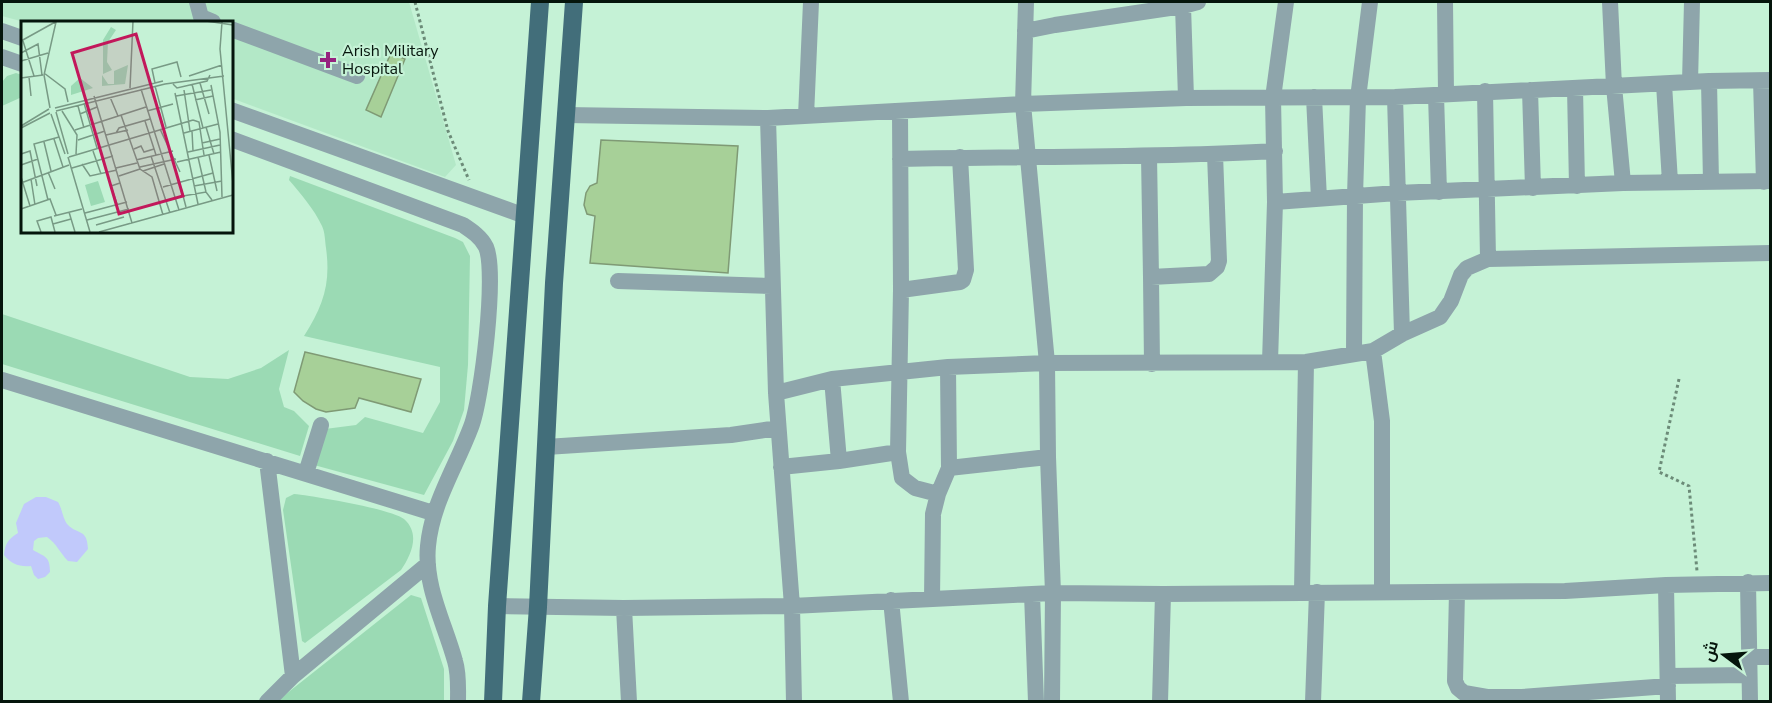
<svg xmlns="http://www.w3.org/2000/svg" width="1772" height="703" viewBox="0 0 1772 703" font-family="'Nunito Sans',Cairo,sans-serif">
	<rect width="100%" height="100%" fill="#c5f2d6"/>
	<path fill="#b3e8c7" d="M2,2H409L456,165L445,177L231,98V22H24L2,16Z"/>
	<path fill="#9bdab4" d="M16,73L22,75V97L2,106V82L7,76Z
		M290,176L455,238L463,242L470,256L468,365L464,410L453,441L424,495L314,465L325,429L356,425L365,417L423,433L440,402V367L304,336C323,306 331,284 326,248C325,241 325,232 322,226C314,209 301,194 289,180Z
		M2,314L190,377L228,379L261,368L289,350L279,389L284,407L294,411L309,426L300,456L2,364Z
		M294,494C314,496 391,509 404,519C421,534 411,555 401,570L305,643L302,641L283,510L286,498Z
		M411,595L421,598L444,669V701L276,702Z"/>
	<path fill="#c1c9fb" d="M36,497H46L58,502C62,508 63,520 68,525C78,535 87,528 88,549L77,562L68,561C60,553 57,544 47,537L38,538L34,541L33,550C45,557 50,556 50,572L45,577L38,579L34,575L31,566C19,567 11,564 4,555C5,544 8,539 18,533L16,523L24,504Z"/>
	<path fill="#a7d098" stroke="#7f9a75" stroke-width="1.5" d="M391,53L405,59L381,117L366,110Z
		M601,140L738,146L728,273L590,263L595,216L587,214L584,205L586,193L590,186L597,183Z
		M305,352L421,379L411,412L359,398L355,408L326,412L316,409L303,401L294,392Z"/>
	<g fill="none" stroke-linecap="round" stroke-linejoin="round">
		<path stroke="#6c8b78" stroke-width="3" stroke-dasharray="3 3" stroke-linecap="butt" d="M415,2L448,131L469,180
			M1679,379L1659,472L1689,486L1697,571"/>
		<path stroke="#8ea5ab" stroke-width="16" d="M197,2L201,17L213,22
			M1026,2L1023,104L1047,363L1048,457L1053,593L1052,702
			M1445,2L1446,94
			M1610,2L1614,86L1623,183
			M1183,6L1186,98
			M231,29L357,76
			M2,31L22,38
			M1025,31L1055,25L1183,6L1198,2
			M2,57L22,64
			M1709,81L1711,182
			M1761,81L1764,182
			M1690,82L1692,2
			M1664,84L1670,182
			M1575,88L1577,186
			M1530,90L1533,188
			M1485,91L1488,259
			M1436,95L1439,192
			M1314,97L1319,199
			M1395,97L1402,334
			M231,110L525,216
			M900,112L901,290L898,452L902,478L915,488L938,494
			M565,115L768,118L1023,104L1186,98L1395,97L1709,81L1770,80
			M806,116L811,2
			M768,118L776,393L792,606L794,702
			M231,139L463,225C472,231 481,237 486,247C497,272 482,399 471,427C456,467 432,503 428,546C424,586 445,624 455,661C459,674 458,688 458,702
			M1149,156L1151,277
			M900,159C1025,156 1150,158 1275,151
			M1275,202L1397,193L1623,183L1770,181
			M618,281L771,286
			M901,290L960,282L963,280L966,270L960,157
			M1373,351L1382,421V592
			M1354,354L1355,196L1358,98L1370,2
			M1270,362L1275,202L1273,98L1286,2
			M1152,364L1151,277L1209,274L1217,267L1219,261L1215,154
			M832,379L839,461
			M2,380L433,513
			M776,393L832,379L948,367L1047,363L1306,362L1373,351L1402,334L1440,317L1451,301L1461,275L1467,268L1488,259L1770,253
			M546,447L731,435L778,428
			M267,461L293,676
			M781,467L839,461L898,452
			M949,468L1048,457
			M306,473L321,425
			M1748,582L1750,702
			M1666,585L1668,702
			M1302,592L1306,362
			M1457,592L1455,681L1458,688L1464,693L1487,697H1522L1668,686
			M1032,594L1036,702
			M932,599L933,514L938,494L949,468L948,367
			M891,600L901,702
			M497,606L624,608L792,606L1053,593L1163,594L1565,591L1666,585L1770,583
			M624,608L629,702
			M1749,657H1770
			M1668,676L1749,675
			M267,702L293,676L428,564
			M1160,702L1163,594
			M1313,702L1317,592"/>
		<path stroke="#426e7a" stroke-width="18" d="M493,702L497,606L540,2
			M531,702L538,607L554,283L574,2"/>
	</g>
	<path fill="#96227f" stroke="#c5f2d6" stroke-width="2" d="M325 51h6v6h6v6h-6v6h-6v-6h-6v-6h6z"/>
	<g text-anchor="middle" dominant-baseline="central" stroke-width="4.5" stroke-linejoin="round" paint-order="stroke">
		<g font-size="16" fill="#05150c" stroke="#c5f2d6" text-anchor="start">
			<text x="342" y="51">Arish Military<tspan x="342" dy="18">Hospital</tspan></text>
		</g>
	</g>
	<g transform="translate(21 21)">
		<rect width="212" height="212" fill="#c5f2d6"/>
		<path d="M90,6L95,9L87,21L86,41L91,49L82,53V19ZM107,44L104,63L81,65V54L87,63H93V50ZM59,57L72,67L50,74V65ZM77,160L84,181L70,185L64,164Z" fill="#9bdab4"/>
		<path fill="none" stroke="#789a85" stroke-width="1.5" d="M185,0L212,4M201,1L199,28L212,163M0,20L36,0M2,20L13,55M0,32L17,23L21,54M0,40L27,32M23,52L44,68L47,81M168,55L201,44M8,56L10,75M0,57L22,54M134,62L131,48L156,41L160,56M179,62L188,93M152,63L156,67L186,60L189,54M171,63L182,107M190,64L199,111L201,176M134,65L145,106M109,67L112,0M120,68L158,189M163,69L169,110M154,72L177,183M73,75L111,202M155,75L190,69M89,76L97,95M174,79L192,75M63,82L76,127M57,85L63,107M29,87L23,54L35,1M34,87L142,60M35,90L144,63L203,55M41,90L56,114L55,133M126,90L152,83M35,91L47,133M30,93L44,133M59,93L76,86M100,94L119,148L131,156L142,194M172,99L178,101L183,134M124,100L135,134M0,105L28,88M185,106L193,133M0,107L29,92M139,108L159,151M54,109L125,86M171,110L172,130M95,112L98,107L129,98M163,112L197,103M85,114L107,109M33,118L42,146M57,119L84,110M23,121L30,150M181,122L199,118M113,128L120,125L123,131L133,128M72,130L80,153M167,131L199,124M0,133L9,130L16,165M188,134L196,170M130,135L149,192M47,136L69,211M48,136L172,99M177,136L185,171M115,139L152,130M156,141L200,131M61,143L69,155L96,149M0,144L17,138M119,146L155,138M51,147L92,135M95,147L116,142M122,150L143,143M27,151L34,168M98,155L119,148M0,156L9,185M10,158L14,184M0,162L48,144M173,165L201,160M142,166L192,152M160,167L165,186M162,175L185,171L191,179M27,179L13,123L38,116M96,183L90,165L99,162M0,188L29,178L35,194M48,191L54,211M64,192L106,181M33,195L61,188M66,199L108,188M32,203L50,198M75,204L103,196M20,211L16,200L30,196L34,211M78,211L212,174"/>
		<path fill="#c2185b" fill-opacity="0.15" stroke="#c2185b" stroke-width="3" d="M115,13L162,175L98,193L51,32Z"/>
		<rect width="212" height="212" fill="none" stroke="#05150c" stroke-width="3"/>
	</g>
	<rect width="1772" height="703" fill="none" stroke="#05150c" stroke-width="6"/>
	<g transform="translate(1724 655) rotate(286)" stroke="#c5f2d6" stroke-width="4.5" paint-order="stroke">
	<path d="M0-4.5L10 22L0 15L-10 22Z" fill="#05150c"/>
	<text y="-9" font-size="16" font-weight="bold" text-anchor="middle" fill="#05150c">ش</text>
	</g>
</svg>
